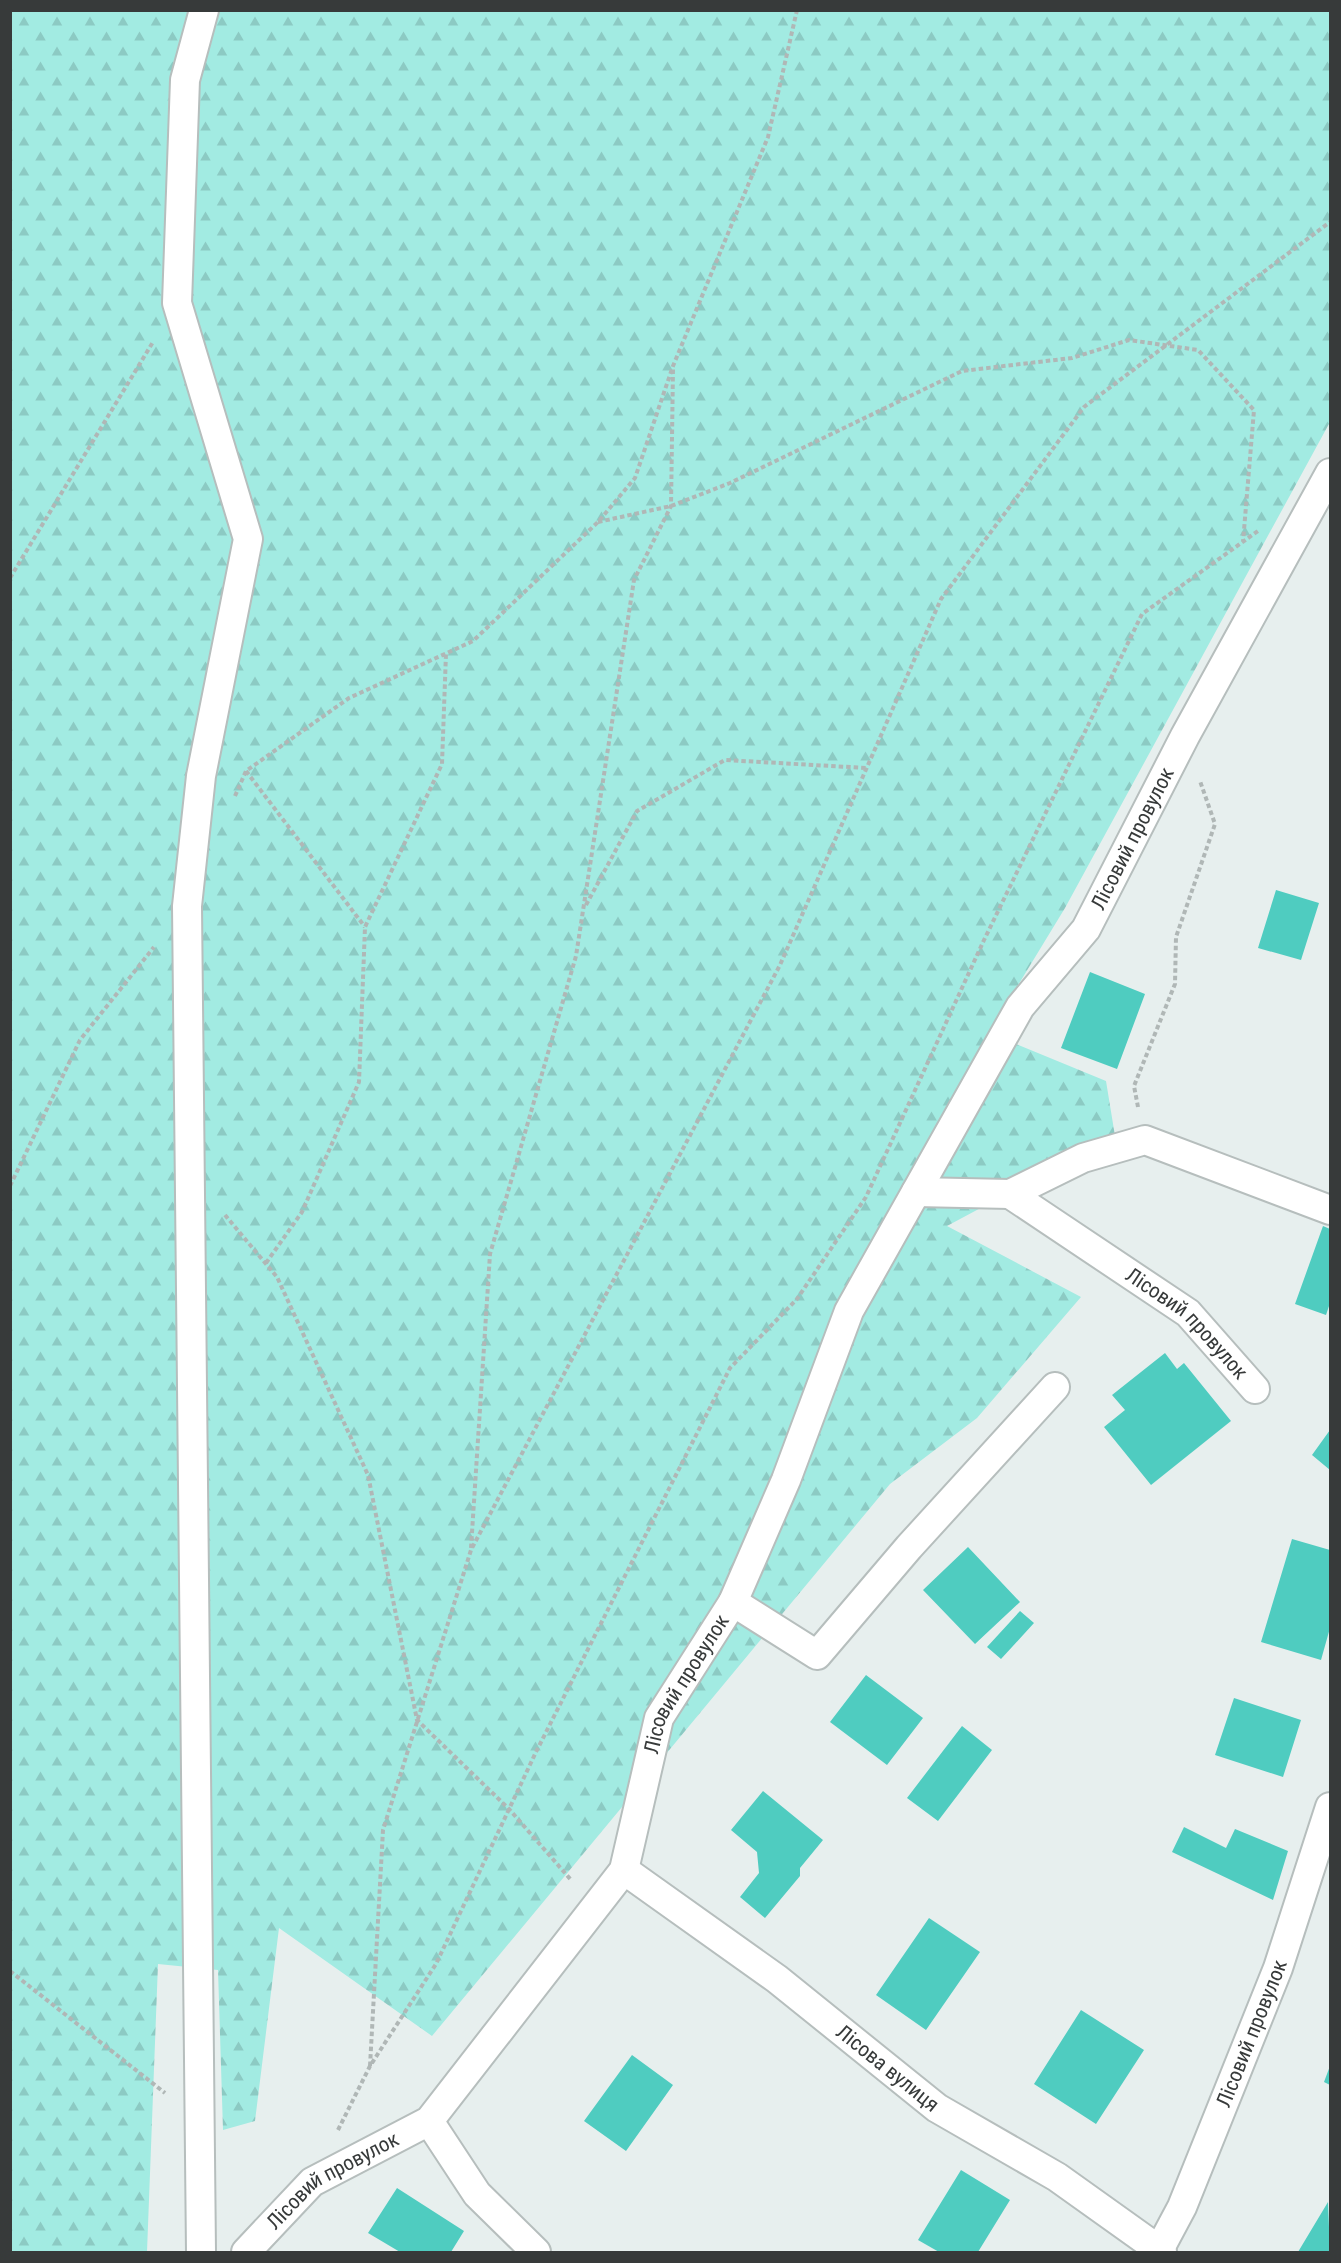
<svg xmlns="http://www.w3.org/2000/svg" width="1341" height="2263" viewBox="0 0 1341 2263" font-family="'Roboto Condensed',sans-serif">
	<defs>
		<pattern id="forest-firs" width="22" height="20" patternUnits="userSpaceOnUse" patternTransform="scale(1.5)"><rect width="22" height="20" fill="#a2ebe2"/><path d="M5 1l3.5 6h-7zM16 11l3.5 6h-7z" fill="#8ccac3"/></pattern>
	</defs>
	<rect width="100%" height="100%" fill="#e7efee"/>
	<path fill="url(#forest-firs)" d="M11,11H1330V422L1065,908L989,1033L1106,1081L1115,1136L947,1226L1081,1297L977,1418L890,1484L432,2036L279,1928L255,2121L223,2130L218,1970L158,1964L147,2252H11Z"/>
	<path fill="#4fccc0" d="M1276,890L1319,903L1301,960L1258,948Z
		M1090,972L1145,994L1117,1069L1061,1048Z
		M1323,1226L1330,1229V1303L1326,1315L1295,1304Z
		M1165,1353L1177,1369L1184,1363L1231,1421L1151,1485L1104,1427L1125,1410L1112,1395Z
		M1330,1430V1470L1312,1455Z
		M1292,1539L1330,1550V1628L1321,1660L1261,1642Z
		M968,1547L1020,1602L975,1644L923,1590Z
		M1020,1611L1034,1623L1001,1659L987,1647Z
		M866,1675L923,1718L887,1765L830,1722Z
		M1234,1698L1301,1720L1283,1777L1215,1755Z
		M962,1726L992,1750L938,1821L907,1798Z
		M763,1791L823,1840L800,1868V1876L765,1918L740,1897L759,1873L757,1852L731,1830Z
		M1184,1827L1226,1848L1235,1829L1288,1851L1273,1900L1172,1852Z
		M929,1918L980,1952L926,2030L876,1995Z
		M1081,2010L1144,2050L1096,2124L1034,2084Z
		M632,2055L673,2085L626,2151L584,2121Z
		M1330,2066V2085L1324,2082Z
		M961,2170L1010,2200L978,2252H939L918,2240Z
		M397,2188L464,2231L451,2252H400L368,2233Z
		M1328,2202L1330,2252H1298Z"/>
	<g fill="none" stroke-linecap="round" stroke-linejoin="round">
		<defs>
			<g id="minor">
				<path d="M916,1192L1010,1194L1083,1158L1145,1140L1330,1210"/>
				<path id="s1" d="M1010,1194L1188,1313L1255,1389"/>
				<path id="s2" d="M733,1602L786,1480L849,1311L1020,1007L1086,929L1185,736L1330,473"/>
				<path id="s3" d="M624,1870L777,1979L937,2108L1057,2177L1162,2252"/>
				<path d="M429,2121L477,2194L536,2252"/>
				<path d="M201,2252L187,906L201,776L248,539L177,303L185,80L204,10"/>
				<path id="s4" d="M246,2252L312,2182L429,2121L624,1870L659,1718L733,1602L817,1655L909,1547L1055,1387"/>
				<path id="s5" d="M1158,2252L1182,2207L1278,1968L1330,1807"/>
			</g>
		</defs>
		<use href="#minor" stroke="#b6bebd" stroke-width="32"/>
		<path stroke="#b0b7b6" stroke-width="4" stroke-dasharray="4.5 3" stroke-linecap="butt" d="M598,522L671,506L730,483L962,371L1072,358L1129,340L1198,350L1254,410L1243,542
			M10,578L153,342
			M246,771L365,927
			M235,796L246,771L349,698L473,641L598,522L635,478L673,366L768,137L797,10
			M586,905L637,811L725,760L867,768
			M1138,1107L1134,1086L1175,984L1176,937L1215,824L1200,781
			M10,1186L80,1040L154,947
			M225,1215L277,1277L368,1475L417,1720L509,1809L572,1881
			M266,1263L302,1212L359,1082L365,927L442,764L446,653
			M471,1548L490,1254L576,956L634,580L671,506L673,369
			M10,1971L165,2093
			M370,2066L383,1830L471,1550L780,965L941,599L1084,407L1330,222
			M338,2130L370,2066L436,1964L536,1752L730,1368L797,1299L866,1197L984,940L1142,614L1258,531"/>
		<use href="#minor" stroke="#fff" stroke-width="28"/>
	</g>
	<g text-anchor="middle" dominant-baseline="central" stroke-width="6" stroke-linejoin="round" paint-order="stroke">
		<g font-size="21" fill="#373a3a" stroke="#e7efee">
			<text stroke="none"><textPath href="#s2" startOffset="866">Лісовий провулок</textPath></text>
			<text stroke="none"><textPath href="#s1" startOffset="220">Лісовий провулок</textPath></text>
			<text stroke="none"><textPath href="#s4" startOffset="744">Лісовий провулок</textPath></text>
			<text stroke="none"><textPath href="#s5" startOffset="238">Лісовий провулок</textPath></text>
			<text stroke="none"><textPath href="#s3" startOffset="330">Лісова вулиця</textPath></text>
			<text stroke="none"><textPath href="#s4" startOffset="114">Лісовий провулок</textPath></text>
		</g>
	</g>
	<rect width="1341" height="2263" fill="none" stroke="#373a3a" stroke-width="24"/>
</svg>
